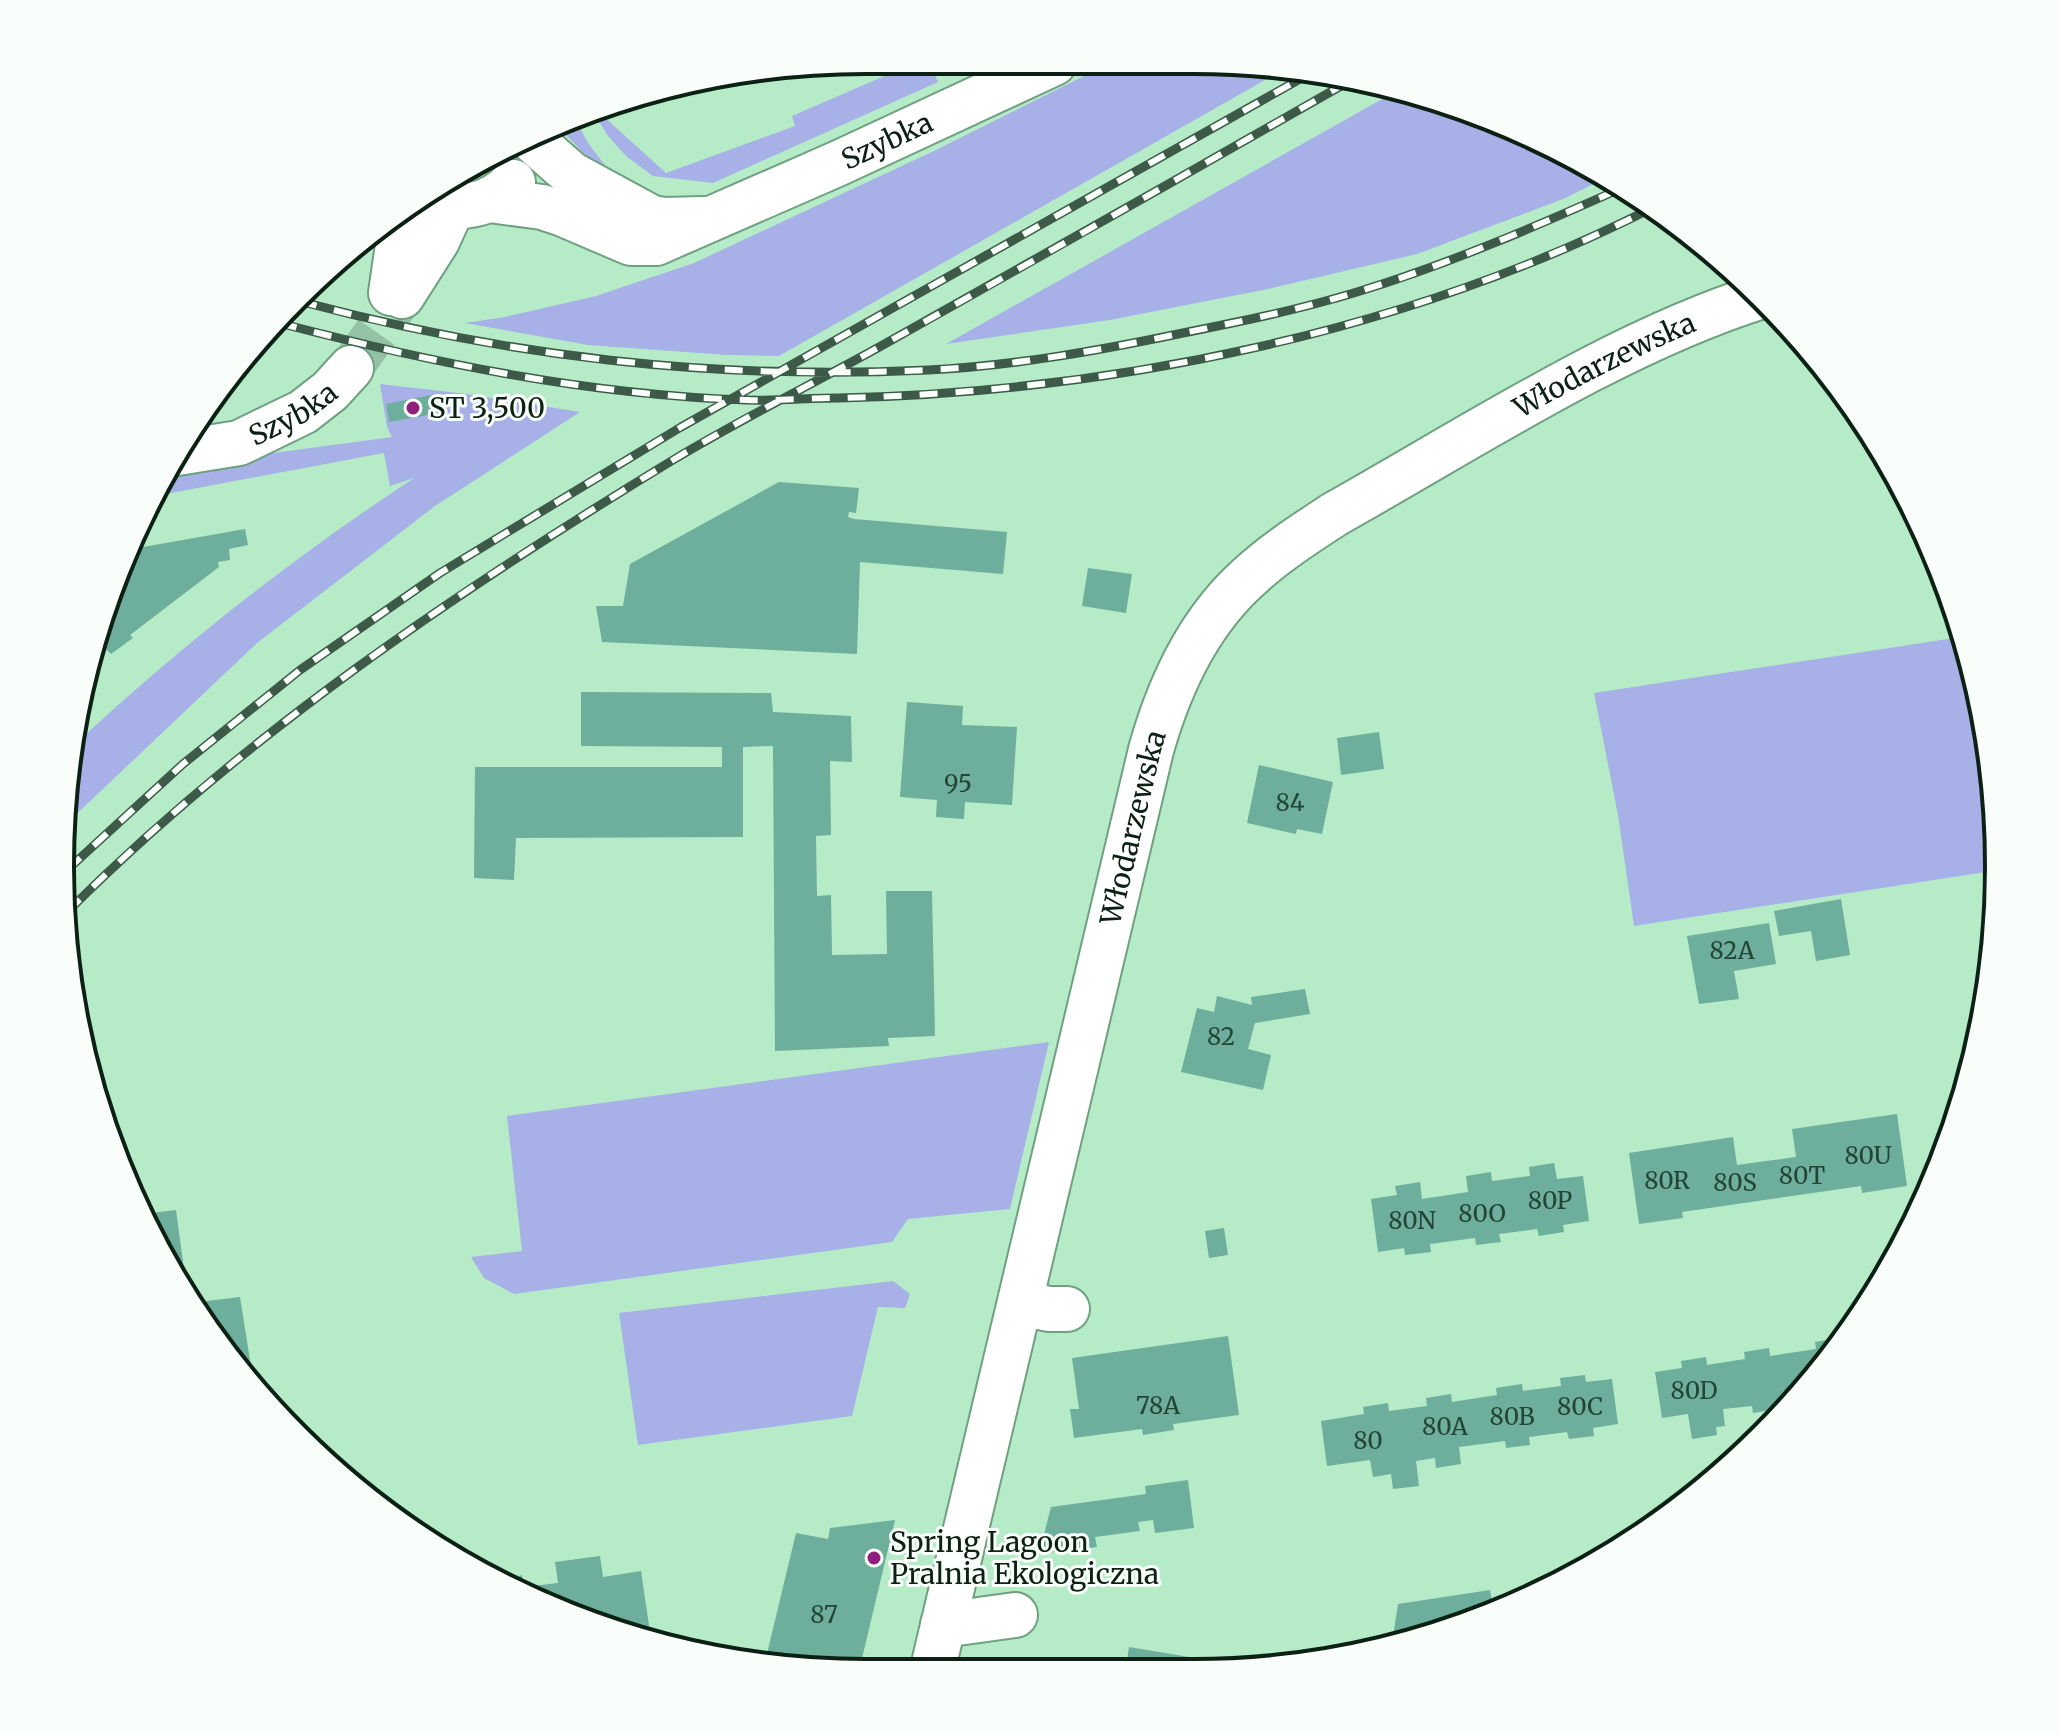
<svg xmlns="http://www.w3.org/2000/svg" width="2059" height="1733" viewBox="0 0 2059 1733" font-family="Merriweather,serif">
	<rect width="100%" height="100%" fill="#b6ebc8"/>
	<path fill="#a7b1e8" d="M919,61H929L938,82L713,183L653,176L627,157L608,136L593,112L601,109L603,116L666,173L795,126L792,116Z
		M1108,64L1288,67L779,356L727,355L588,345L465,323L505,317L596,296L694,263L936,150Z
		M1402,88L1549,143L1608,177L1563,199L1417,254L1268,289L1110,320L946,344Z
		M575,119L588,143L613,176L588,158L557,125Z
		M380,384L467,394L580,412L435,506L257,643L67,823V762L70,749C179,647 290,560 414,478L390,486L384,453L155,496L164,478L235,465L266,454L392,437L387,427Z
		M1961,637L1984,710L1999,870L1634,926L1618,815L1594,693Z
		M1049,1042L1010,1209L908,1219L892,1242L514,1294L484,1278L471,1257L522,1251L507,1116Z
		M893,1281L910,1294L905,1308L878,1307L852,1416L638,1445L619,1313Z"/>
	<path fill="#6dae9d" d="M436,394L440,413L389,422L386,404Z
		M779,482L859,488L856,513L849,512L848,517L854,519L1007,532L1003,574L860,562L857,654L602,642L596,606H623L630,564Z
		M245,529L248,545L229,549L230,560L218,562L219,567L130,635L133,638L111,654L106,649L95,658L126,550Z
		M1088,568L1132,574L1126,613L1082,606Z
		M581,692L771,693L773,712L851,716L852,762L830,761L831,835L816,836L817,896L831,895L832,955L887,954L886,891H932L935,1036L888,1038L889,1046L775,1051L773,746L743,747V837L516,838L514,880L474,878L475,767H722V747L581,746Z
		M907,702L963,706L962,725L1017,727L1012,805L965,802L964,819L936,817L937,800L900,797Z
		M1379,732L1384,769L1341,775L1337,738Z
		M1259,765L1333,782L1322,834L1297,829L1296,834L1247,823Z
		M1841,899L1850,955L1816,961L1811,931L1779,936L1774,911Z
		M1769,923L1776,964L1734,971L1739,999L1699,1004L1687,936Z
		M1305,989L1310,1014L1255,1023L1248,1049L1271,1055L1263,1090L1181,1072L1197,1008L1214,1012L1217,996L1252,1005L1251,997Z
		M1962,1094L1961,1097L1955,1116L1953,1095Z
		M1897,1114L1907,1186L1862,1193L1861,1186L1682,1212L1683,1218L1639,1224L1629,1153L1733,1137L1737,1165L1766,1161L1796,1157L1792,1129Z
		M1554,1163L1557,1179L1583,1176L1589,1221L1563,1225L1564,1232L1539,1236L1537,1229L1499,1234L1501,1242L1476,1245L1475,1238L1430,1244L1431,1252L1405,1255L1404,1248L1378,1252L1371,1199L1397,1195L1395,1186L1420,1182L1422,1199L1468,1192L1466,1176L1491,1172L1492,1181L1530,1176L1529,1167Z
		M176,1210L188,1299H187L142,1214Z
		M1224,1228L1228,1255L1209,1258L1205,1231Z
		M240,1297L253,1379L196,1315L190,1303Z
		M1228,1336L1239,1415L1173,1424L1174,1430L1143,1435L1142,1429L1074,1438L1070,1409H1079L1072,1358Z
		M1839,1338L1840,1342L1793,1400L1777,1402L1778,1409L1753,1413L1752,1406L1723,1409L1725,1426L1716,1427L1717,1435L1692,1439L1688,1414L1662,1418L1655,1372L1682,1368L1681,1361L1706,1357L1707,1365L1745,1359L1744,1352L1769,1348L1770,1356L1816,1349L1815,1342Z
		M1585,1375L1586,1382L1612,1379L1618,1424L1593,1428L1594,1436L1569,1439L1567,1432L1529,1437L1530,1445L1506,1448L1505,1441L1459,1447L1461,1464L1436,1468L1435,1458L1416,1461L1419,1486L1393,1489L1391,1474L1373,1477L1370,1460L1327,1466L1321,1421L1364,1414L1363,1407L1388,1403L1389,1411L1427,1406L1426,1398L1451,1394L1452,1402L1497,1395L1496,1388L1522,1384L1523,1391L1561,1386L1560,1378Z
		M1188,1480L1194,1528L1155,1533L1153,1520L1138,1522L1140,1531L1095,1537L1097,1547L1039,1554L1051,1507L1146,1494L1145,1486Z
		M895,1520L859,1671H813L765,1662L796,1533L828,1539L830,1528Z
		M600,1556L603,1577L641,1571L651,1639L608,1630L521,1591L519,1576L522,1575L523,1587L558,1583L555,1562Z
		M1490,1590L1493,1608L1513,1605L1501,1612L1403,1642L1402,1638L1393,1637L1398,1604Z
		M1129,1647L1201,1659L1199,1672L1125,1673Z"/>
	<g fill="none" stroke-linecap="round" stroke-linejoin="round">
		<path stroke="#94c2a4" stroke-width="44" stroke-dasharray="44 22" stroke-linecap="butt" d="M351,368L402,296"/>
		<defs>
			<g id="minor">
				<path d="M530,138L571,174L652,218L664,220L702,219"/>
				<path d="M428,197C457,214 492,205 513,182"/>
				<path id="s1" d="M490,200L542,207L563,214L631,243H656L839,163L1054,63"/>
				<path d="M391,293L398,245L413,208"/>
				<path d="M402,296L437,241L453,206"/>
				<path id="s2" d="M177,453L239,443L303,412L330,391L351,368"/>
				<path d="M1020,1303L1049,1309H1067"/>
				<path d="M943,1625L1015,1615"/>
				<path id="s3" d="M932,1672L1151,750C1169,686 1199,621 1250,576C1276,552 1306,533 1335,514C1469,439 1616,342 1762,296"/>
			</g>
		</defs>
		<use href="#minor" stroke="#6fa181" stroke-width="48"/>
		<use href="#minor" stroke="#fff" stroke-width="44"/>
		<defs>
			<path id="rail" d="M299,301C509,357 710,380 928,370C1012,366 1096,351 1178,334C1238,322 1298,310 1357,292C1449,264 1537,226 1624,187
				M279,323C433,363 588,395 747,400C778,401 809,398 839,398C1114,392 1408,332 1654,207
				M67,870L183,764L300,670L440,573L681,427L1316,70
				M67,912C248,732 456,592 673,460C744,417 819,381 890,341C1046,254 1200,166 1355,78"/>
		</defs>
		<use href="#rail" stroke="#3d5a48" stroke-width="9"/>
		<use href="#rail" stroke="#f9fefb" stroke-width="6" stroke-dasharray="18" stroke-linecap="butt"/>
	</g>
	<g fill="#901e7e" stroke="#f9fefb" stroke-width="3">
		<circle cx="413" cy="408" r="8"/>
		<circle cx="874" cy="1558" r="8"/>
	</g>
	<g text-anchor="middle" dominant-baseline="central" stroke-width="6" stroke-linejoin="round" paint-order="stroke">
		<g font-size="24" fill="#244436">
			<text x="958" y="783">95</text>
			<text x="1290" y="802">84</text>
			<text x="1732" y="950">82A</text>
			<text x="1221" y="1036">82</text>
			<text x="1868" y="1155">80U</text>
			<text x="1802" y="1175">80T</text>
			<text x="1667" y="1180">80R</text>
			<text x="1735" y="1182">80S</text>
			<text x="1550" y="1200">80P</text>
			<text x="1482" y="1213">80O</text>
			<text x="1412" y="1220">80N</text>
			<text x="1694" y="1390">80D</text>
			<text x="1158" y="1405">78A</text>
			<text x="1580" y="1406">80C</text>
			<text x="1512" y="1416">80B</text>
			<text x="1445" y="1426">80A</text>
			<text x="1368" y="1440">80</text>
			<text x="824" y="1614">87</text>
		</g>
		<g font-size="28" fill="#0c2014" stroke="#f9fefb">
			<text stroke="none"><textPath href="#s1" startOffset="426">Szybka</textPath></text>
			<text stroke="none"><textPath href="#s3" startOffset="1564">Włodarzewska</textPath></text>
			<text stroke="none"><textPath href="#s2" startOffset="124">Szybka</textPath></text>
			<text stroke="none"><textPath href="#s3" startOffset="868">Włodarzewska</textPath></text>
		</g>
		<g font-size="28" fill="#0c2014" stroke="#f9fefb" text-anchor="start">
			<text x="429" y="408">ST 3,500</text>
			<text x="890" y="1542">Spring Lagoon<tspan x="890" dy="32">Pralnia Ekologiczna</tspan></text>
		</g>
	</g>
	<path d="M0 0H2059V1733H0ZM866 74H1193A792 792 0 0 1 1985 866V867A792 792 0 0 1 1193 1659H866A792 792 0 0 1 74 867V866A792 792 0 0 1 866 74Z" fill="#f9fefb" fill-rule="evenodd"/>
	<path fill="none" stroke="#0c2014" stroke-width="4" d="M866 74H1193A792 792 0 0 1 1985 866V867A792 792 0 0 1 1193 1659H866A792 792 0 0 1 74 867V866A792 792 0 0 1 866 74Z"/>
</svg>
